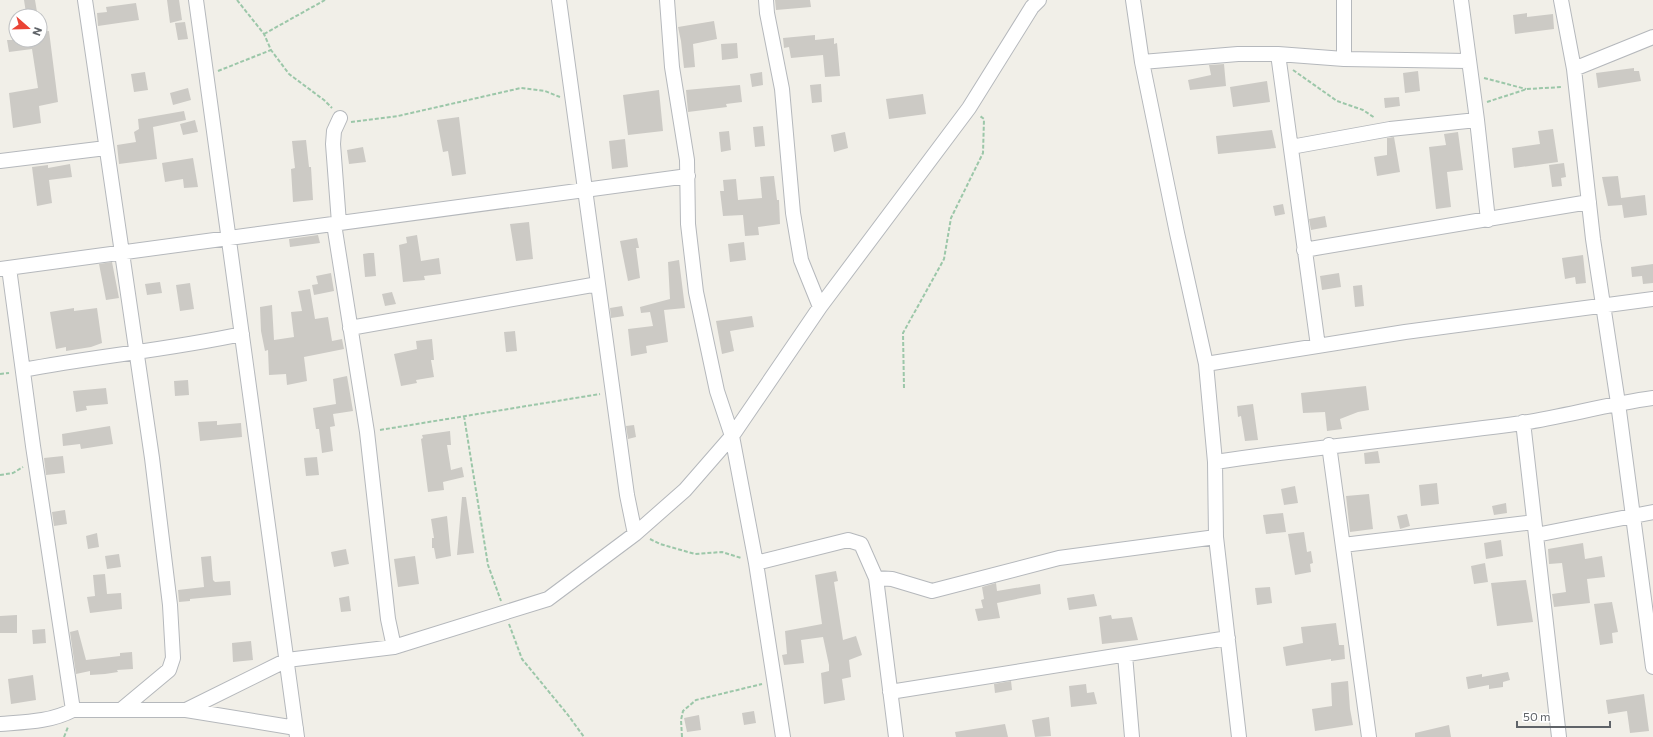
<svg xmlns="http://www.w3.org/2000/svg" width="1653" height="737" viewBox="0 0 1653 737" font-family="Commissioner,sans-serif">
	<rect width="100%" height="100%" fill="#f1efe8"/>
	<path fill="#cccac5" d="M24,0H35L37,12L26,13Z
		M167,0H179L182,20L170,23Z
		M775,0H810L811,7L776,10Z
		M136,3L139,20L98,26L97,13L107,12L106,7Z
		M1527,13V17L1553,14L1554,29L1515,34L1513,15Z
		M714,21L717,39L693,44L695,67L684,68L681,41L678,27Z
		M185,22L188,39L178,40L175,23Z
		M49,31L58,102L39,106L41,123L13,128L9,93L38,88L32,49L9,52L7,40H40V32Z
		M815,35V40L834,38V44L837,43L840,76L825,77L823,55L791,58L789,47L784,48L783,38Z
		M737,43L738,58L722,60L721,44Z
		M1224,64L1226,86L1190,90L1188,80L1211,75L1209,65Z
		M1634,68V71H1639L1641,81L1598,88L1596,73Z
		M1418,71L1420,91L1405,93L1403,73Z
		M145,72L148,90L134,92L131,74Z
		M762,72L763,85L752,87L750,74Z
		M1267,81L1270,102L1233,107L1230,87Z
		M821,84L822,102L812,103L810,85Z
		M740,85L742,102L726,104L727,107L688,112L686,90Z
		M188,88L191,100L173,105L170,93Z
		M659,90L663,131L628,135L623,95Z
		M923,94L926,114L889,119L886,99Z
		M1399,97L1400,106L1385,108L1384,98Z
		M184,111L186,120L153,127L157,159L119,164L117,145L136,142L134,132L139,129L138,119Z
		M459,117L466,174L452,176L448,151L443,152L437,120Z
		M195,120L198,132L183,135L180,124Z
		M763,126L765,146L755,147L753,127Z
		M1553,129L1558,162L1514,168L1512,148L1540,144L1538,131Z
		M1272,130L1276,148L1218,154L1216,136Z
		M729,131L731,150L721,152L719,132Z
		M845,132L848,148L834,152L831,135Z
		M1458,132L1463,170L1447,172L1451,207L1436,209L1429,147L1446,145L1444,134Z
		M1394,137L1400,172L1377,176L1374,157L1387,155V138Z
		M625,139L628,167L612,169L609,141Z
		M306,140L309,167H311L313,200L293,202L291,169L295,168L292,141Z
		M363,147L366,162L349,164L347,150Z
		M193,158L198,187L184,188L183,179L165,182L162,163Z
		M1564,163L1566,177L1561,178L1562,186L1552,187L1549,165Z
		M70,164L72,177L49,180L52,203L37,206L32,167L48,165V168Z
		M774,176L777,200H779L780,224L758,227L759,235L745,236L743,215L723,216L720,191H724L723,180L736,179L738,200L762,198L760,177Z
		M1618,176L1622,205L1608,206L1602,177Z
		M1645,195L1647,215L1624,218L1621,198Z
		M1283,204L1285,214L1275,216L1273,206Z
		M1325,216L1327,227L1311,230L1309,219Z
		M529,222L533,259L516,261L510,224Z
		M318,235L320,243L290,247L289,239Z
		M417,235L421,261L439,258L441,274L424,276L425,280L403,282L399,245L407,243L406,237Z
		M637,238L639,248H636L640,278L628,281L620,241Z
		M744,242L746,260L730,262L728,244Z
		M369,253H374L376,276L365,277L363,254Z
		M1583,255L1586,283L1576,284L1575,277L1565,279L1562,258Z
		M679,260L685,308L664,310L668,342L646,346L647,353L631,356L628,329L653,326L650,312L641,313L640,307L670,299L668,262Z
		M112,262L119,298L106,300L99,264Z
		M1653,264V283L1643,284L1642,276L1632,277L1631,267Z
		M331,273L334,291L314,295L312,285L318,284L316,276Z
		M1339,273L1341,287L1322,290L1320,276Z
		M160,282L162,293L147,295L145,284Z
		M190,283L194,309L180,311L176,285Z
		M1362,285L1364,306L1355,307L1353,286Z
		M310,289L315,319L328,317L332,341L342,339L344,349L304,357L307,381L287,385L286,374L269,375L268,350L265,351L261,331L260,307L272,305L274,340L294,337L291,312L302,311L298,291Z
		M392,292L396,304L385,306L382,294Z
		M622,306L624,316L611,318L610,308Z
		M74,308V311L97,308L102,343L91,347L66,351V347L56,349L50,312Z
		M752,316L754,327L730,331L734,351L722,354L716,321Z
		M515,331L517,351L506,352L504,332Z
		M432,339L434,360H431L434,377L416,380L417,383L401,386L394,354L417,349L416,341Z
		M347,376L353,411L333,414L335,426L330,427L333,451L322,453L319,429H316L313,408L336,404L333,379Z
		M188,380L189,395L175,396L174,381Z
		M1366,386L1369,410L1358,412L1340,419L1342,429L1327,431L1325,412L1303,413L1301,393Z
		M106,388L108,404L86,406L87,410L76,412L73,391Z
		M1253,404L1258,440L1245,441L1241,416L1238,417L1237,406Z
		M217,421V425L241,423L242,437L200,441L198,422Z
		M634,425L636,437L628,439L626,426Z
		M110,426L113,444L81,449L80,444L63,446L62,434Z
		M450,431L451,445H447L451,470L462,467L464,477L443,482L444,490L428,492L421,439L423,438L422,435Z
		M1378,451L1380,463L1365,464L1364,453Z
		M63,456L65,473L46,475L44,458Z
		M317,457L319,475L306,476L304,458Z
		M1437,483L1439,504L1421,506L1419,485Z
		M1295,486L1298,503L1284,505L1281,489Z
		M1369,494L1373,529L1350,532L1346,496Z
		M462,497H466L474,553L457,555Z
		M1506,503L1507,513L1494,515L1492,506Z
		M65,510L67,524L54,526L52,512Z
		M1283,513L1286,532L1266,534L1263,515Z
		M1407,514L1410,526L1400,529L1397,516Z
		M447,516L451,556L436,559L434,548H432V538H434L431,519Z
		M1304,532L1307,552L1311,551L1313,563L1310,564L1311,572L1295,575L1288,534Z
		M97,533L99,547L88,549L86,536Z
		M1501,540L1503,556L1486,559L1484,543Z
		M1583,543L1585,559L1602,556L1605,577L1587,579L1590,603L1554,607L1552,594L1566,592L1562,563L1549,564L1548,549Z
		M346,549L349,564L334,567L331,552Z
		M119,554L121,567L107,569L105,556Z
		M211,556L213,580L215,582L230,581L231,595L190,599V601L179,602L178,590L204,587L201,557Z
		M415,556L419,584L398,587L394,559Z
		M1485,563L1488,582L1474,584L1471,566Z
		M836,571L838,581L834,582L843,640L856,636L862,655L849,660L851,677L842,679L845,700L824,704L821,673L829,671V665L823,637L801,640L804,663L784,665L782,655L787,654L785,631L822,624L815,575Z
		M105,574L107,594L121,593L122,609L90,613L87,597L95,596L93,575Z
		M1526,580L1533,622L1497,626L1491,583Z
		M996,583L997,591L1040,584L1041,594L997,603L1000,618L978,621L975,609L983,608L981,600L984,599L982,587Z
		M1270,587L1272,603L1257,605L1255,588Z
		M1094,594L1097,606L1069,610L1067,598Z
		M349,596L351,611L341,612L339,598Z
		M1612,602L1618,632L1612,633L1613,643L1600,645L1594,604Z
		M17,615V633H0V616Z
		M1111,615L1112,619L1132,617L1138,640L1102,644L1099,617Z
		M1336,623L1339,645H1344L1345,659L1331,661V659L1286,666L1283,647L1303,643L1301,627Z
		M45,629L46,643L33,644L32,630Z
		M78,630L86,660L120,656V653L132,652L133,669L117,670L118,672L105,674L90,675V671L76,674L70,632Z
		M251,641L253,660L233,662L232,643Z
		M1508,672L1510,680L1503,682V687L1489,689V685L1468,689L1466,677L1482,674V677Z
		M33,675L36,700L11,704L8,679Z
		M1011,681L1012,690L995,693L994,684Z
		M1348,681L1350,709L1353,725L1315,731L1312,709L1332,706L1331,683Z
		M1086,684L1087,693L1094,692L1097,704L1071,707L1069,686Z
		M1644,694L1649,731L1630,733L1627,711L1608,714L1606,700Z
		M754,711L756,723L744,725L742,713Z
		M699,715L701,730L687,732L684,718Z
		M1049,717L1051,736L1035,737L1032,720Z
		M1005,724L1008,737H956L955,732Z
		M1449,725L1451,737H1415V733Z"/>
	<g fill="none" stroke-linecap="round" stroke-linejoin="round">
		<defs>
			<path id="street" d="M85,0L152,458L170,605L173,658L169,670L121,710
				M196,0L297,737
				M559,0L627,495L635,534
				M667,0L672,67L687,160L688,224L696,292L717,391L732,436L756,563L783,737
				M766,0L767,13L782,89L793,213L801,260L820,307
				M1133,0L1142,62L1177,233L1206,364L1215,462L1216,537L1239,737
				M1344,0V59
				M1461,0L1477,120L1488,220
				M1561,0L1574,69L1593,239L1618,403L1653,667
				M1278,54L1318,346
				M1142,62L1238,54H1278L1344,59L1468,61
				M1574,69L1653,37
				M1291,147L1390,129L1477,120
				M0,161L106,148
				M339,223L333,144L334,131L340,118
				M334,224L367,432L388,619L394,647
				M1304,250L1589,202
				M9,268L33,446L73,710
				M0,269L688,176
				M350,328L598,284
				M1206,364L1405,332L1653,299
				M23,370C95,356 169,350 242,334
				M1523,422L1559,737
				M1329,445L1369,737
				M1215,462C1317,447 1420,437 1522,423C1566,416 1609,404 1653,398
				M1536,535L1653,512
				M1343,545L1534,522
				M756,563L848,540L861,544L876,578L892,579L932,591L1059,558L1216,537
				M876,578L896,737
				M1125,655L1132,737
				M890,692L1228,638
				M186,710L296,728
				M0,724C26,722 50,722 73,710H186L287,660L394,647L548,599L635,534L685,490L732,436L820,307L969,108L1032,7L1039,0"/>
		</defs>
		<use href="#street" stroke="#b5b8bc" stroke-width="16"/>
		<path stroke="#9cc7a9" stroke-width="2" stroke-dasharray="4 2" stroke-linecap="butt" d="M237,0L264,34L271,50L289,74L324,100L332,108
			M264,34L325,0
			M1293,70L1337,101L1363,110L1375,118
			M218,71L271,50
			M1484,78L1526,89
			M1487,102L1527,89L1562,87
			M351,122L398,116L521,88L545,91L560,97
			M0,374L9,373
			M904,388L903,333L944,259L951,218L983,153L984,119L980,116
			M464,416L488,565L501,601
			M380,430L600,394
			M0,475L13,473L23,467
			M650,539L660,544L695,554L722,552L741,558
			M509,624L522,659L568,715L584,737
			M64,737L68,727
			M682,737L681,720L683,711L696,700L762,684"/>
		<use href="#street" stroke="#fff" stroke-width="14"/>
	</g>
	<g transform="translate(28 28) rotate(110)"><circle r="19" fill="#ffffff" stroke="#bfc1c3"/>
	<path d="M0-3L7 15L0 10L-7 15Z" fill="#ea4335"/>
	<text y="-6" font-size="11" font-weight="bold" text-anchor="middle" fill="#5f6368">N</text>
	</g>
	<path d="M1517 721v6h93v-6" fill="none" stroke="#5f6368" stroke-width="2"/>
	<text x="1523" y="721" font-size="12" fill="#5f6368" stroke="#ffffff" stroke-width="3" paint-order="stroke">50 m</text>
</svg>
